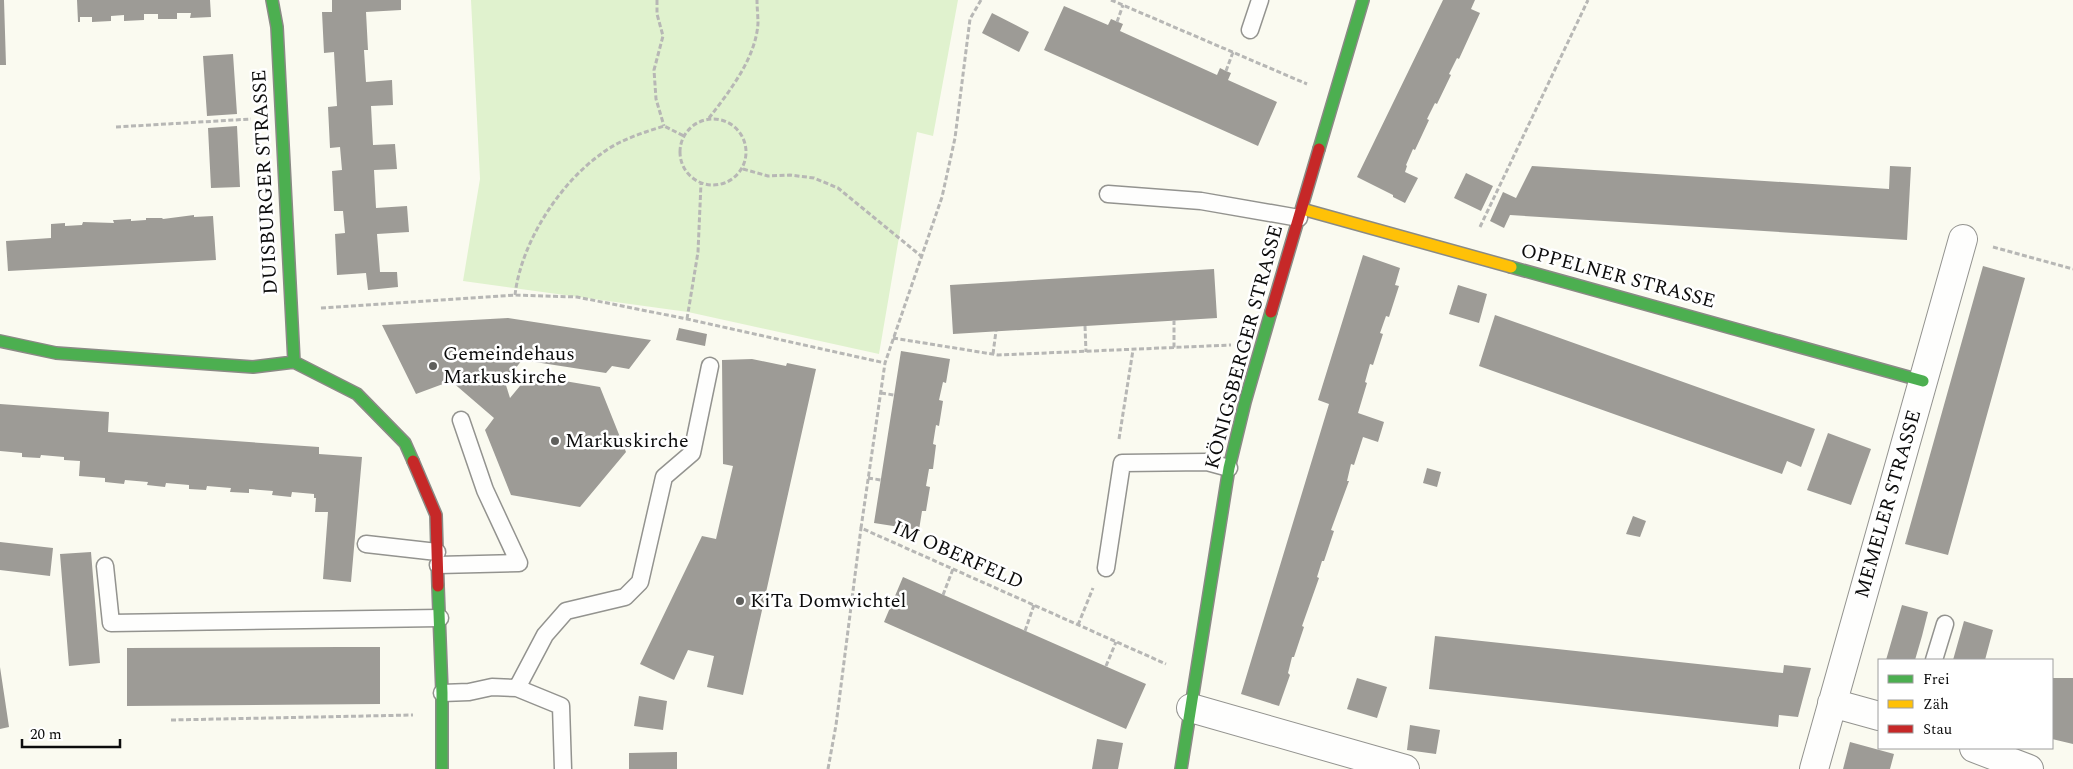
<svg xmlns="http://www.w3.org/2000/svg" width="2073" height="769" viewBox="0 0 2073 769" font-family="Spectral,serif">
	<rect width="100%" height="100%" fill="#fafaf0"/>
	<path fill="#e0f2ce" d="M471,0H958L933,136L917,132L879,354L688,312L463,281L480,179Z"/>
	<path fill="#9d9b96" d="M0,0H4L6,65H0Z
		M77,0H210L211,17L190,18L191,13H177V19H158V14H144V20L124,21V15L111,16V21L92,22V17H80V22H78Z
		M332,0H401V10L366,12L368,50H364L366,82L392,80L393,105L371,106L373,145L395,144L397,169L374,170L376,208L407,206L409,232L377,234L380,272H397L398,287L368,290L366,273L337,275L335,234L345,233L343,211H334L332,171L342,170L340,147L330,148L328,107L337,106L334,52L324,53L322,12H332Z
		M1443,0H1475L1471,9L1480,13L1459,59L1457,58L1449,74L1451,75L1437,104L1435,103L1427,119L1429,120L1415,150L1413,149L1406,165L1407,166L1405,172L1418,178L1405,203L1393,197V195L1357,177Z
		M1064,6L1108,25L1111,19L1123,24L1120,31L1217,75L1220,68L1226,71L1231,73L1228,80L1277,102L1258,146L1044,50Z
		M992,13L1029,32L1019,52L982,33Z
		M233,54L237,114L207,116L203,56Z
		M237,126L240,187L211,188L208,128Z
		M1532,166L1889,189L1890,166L1911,167L1907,240L1510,215L1504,228L1490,221L1503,192L1516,198Z
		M1466,173L1493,186L1481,211L1454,198Z
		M194,215V217L213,216L216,260L8,271L6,241L51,238V224L65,223V226L82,225L83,222L114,223L113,220H115L131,219V221L146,220V218H162L163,219Z
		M1363,255L1400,268L1395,285L1399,286L1389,317L1386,316L1380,333L1383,334L1373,365L1370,364L1365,382L1367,383L1358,413L1384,422L1378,442L1363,437L1354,465L1351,464L1347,481H1349L1331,530L1334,531L1324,561H1322L1317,577L1319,578L1302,626L1304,627L1294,657H1292L1288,673L1290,675L1279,706L1241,694L1329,404L1318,400Z
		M1983,266L2025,278L1948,555L1905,544Z
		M1214,269L1217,318L953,334L950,285Z
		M1458,285L1487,294L1479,323L1449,314Z
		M1495,315L1815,429L1801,467L1787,461L1782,474L1479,366Z
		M508,318L651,340L629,369L612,366L606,373L522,360L505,382L510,398L529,375L600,387L626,452L580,507L511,495L485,430L494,418L451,381L416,394L382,325Z
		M679,328L707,334L705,346L676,340Z
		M901,351L950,359L946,383L943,382L939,400L943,401L939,426L936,425L933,444L936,445L933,469H929L926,486L930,487L926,511H922L919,530L874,523Z
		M752,359L786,366L787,363L816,369L743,695L707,687L714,656L688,650L674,680L640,664L702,536L716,539L733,466L723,464L722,360Z
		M0,404L109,412L108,432L319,447V454L362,457L351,582L323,579L328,512H315L316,498H314V494L292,492L291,497L272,495L273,491L249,489V493L230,492L231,488L207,486L206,490L189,489V485L166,483L165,487L147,485L148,482L125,480L124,484L105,482V478L79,476L80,461L64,460V457L41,455L40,458L22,457V453L0,451Z
		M1828,433L1871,449L1851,505L1807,490Z
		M1427,468L1441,472L1437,487L1423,483Z
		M1633,516L1646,521L1640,537L1626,534Z
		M0,542L53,548L50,576L0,570Z
		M91,552L100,663L69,666L60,554Z
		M903,577L1146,684L1126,729L884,622Z
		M1902,605L1928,612L1922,636L1915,660H1886Z
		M1964,621L1993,630L1985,660H1953Z
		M1435,636L1783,673L1784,665L1811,668L1798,717L1779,715L1778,727L1429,689Z
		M339,647H380V704L127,706V648Z
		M0,667L9,727L0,729Z
		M1357,678L1387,687L1377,718L1347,709Z
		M2052,678H2073V744L2052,739Z
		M639,696L667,701L663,730L634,726Z
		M1410,725L1440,730L1436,754L1407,750Z
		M1097,739L1123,743L1118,769H1092Z
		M1850,742L1894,754L1890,769H1843Z
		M677,752V769H629V753Z"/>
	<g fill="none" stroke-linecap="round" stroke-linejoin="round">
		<defs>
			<path id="lane" d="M1250,30L1260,0
				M1108,194L1201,201L1299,218
				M366,544L437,552
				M438,565L519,563L485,490L461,420
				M105,566L111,623L440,618
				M1106,568L1122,463L1207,462L1229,468
				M1934,660L1945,624
				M517,688L561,706L563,769
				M442,693L469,692L492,687L517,688L545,635L566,611L625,597L640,582L664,477L692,453L710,366"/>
			<path id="street" d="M1832,703L1879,716
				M1191,708L1405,769
				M1974,748L2029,769
				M1814,769L1963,239"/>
			<path id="fast" d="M272,0L277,27L294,362
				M1319,149L1363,0
				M1511,267L1923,381
				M0,341L56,353L253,367L294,362L357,394L405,443L413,461
				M438,586L442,693V769
				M1181,769L1229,468L1245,402L1271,312"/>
			<path id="slow" d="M1302,209L1511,267"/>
			<path id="jam" d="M1271,312L1319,149
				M413,461L436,515L438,586"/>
		</defs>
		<use href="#lane" stroke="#93938f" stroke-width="19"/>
		<use href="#street" stroke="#93938f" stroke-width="30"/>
		<use href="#fast" stroke="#8a8a85" stroke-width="14"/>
		<use href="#slow" stroke="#8a8a85" stroke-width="14"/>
		<use href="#jam" stroke="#8a8a85" stroke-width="14"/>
		<path stroke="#b7b7b5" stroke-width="3" stroke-dasharray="5 2.5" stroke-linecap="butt" d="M657,0V14L663,36L654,70L656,99L664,126
			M981,0L970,19L955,138L942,197L885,363L861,528L1166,664
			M1111,0L1307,84
			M1117,22L1123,5
			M1226,71L1233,52
			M709,118C729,92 756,58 758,23C758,16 757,8 757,0
			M680 152a33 33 0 1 1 66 0a33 33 0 1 1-66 0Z
			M116,127L251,119
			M743,169L768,176L790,175L814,178L838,188L921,256
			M1480,227L1588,0
			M1993,247L2073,269
			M515,295C521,243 559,184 601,154C619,140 642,133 664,126L684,136
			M321,308L515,295L577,297L687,319L885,363
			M687,319L698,252L701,183
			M1174,320V348
			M1085,326L1086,352
			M893,338L998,355L1231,345
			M993,354L996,331
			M881,393L894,395
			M1119,439L1133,350
			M868,478L881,480
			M943,595L953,569
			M1078,625L1093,588
			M1025,631L1034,605
			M1106,666L1116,642
			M171,720L413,715
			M828,769L836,725L861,528"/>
		<use href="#lane" stroke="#fefefd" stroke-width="16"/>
		<use href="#street" stroke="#fefefd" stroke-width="28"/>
		<use href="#fast" stroke="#4caf50" stroke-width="11"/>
		<use href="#slow" stroke="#ffc107" stroke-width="11"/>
		<use href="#jam" stroke="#c62828" stroke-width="11"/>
	</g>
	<g fill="#5f5f5c" stroke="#fff" stroke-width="2">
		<circle cx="433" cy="366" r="5"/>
		<circle cx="555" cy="441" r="5"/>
		<circle cx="740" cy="601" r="5"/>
	</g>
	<g text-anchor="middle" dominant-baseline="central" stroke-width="5" stroke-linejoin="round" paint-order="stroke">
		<g font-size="20" fill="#0c0c0c" stroke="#fff">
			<text transform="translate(265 182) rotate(-93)">DUISBURGER STRASSE</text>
			<text transform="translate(1618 276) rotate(15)">OPPELNER STRASSE</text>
			<text transform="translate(1244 347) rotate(-75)">KÖNIGSBERGER STRASSE</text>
			<text transform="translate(1888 504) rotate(-74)">MEMELER STRASSE</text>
			<text transform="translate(958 555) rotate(24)">IM OBERFELD</text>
		</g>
		<g font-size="20" fill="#0c0c0c" stroke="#fff" text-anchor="start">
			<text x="443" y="354">Gemeindehaus<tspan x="443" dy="23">Markuskirche</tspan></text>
			<text x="565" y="441">Markuskirche</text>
			<text x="750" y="601">KiTa Domwichtel</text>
		</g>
	</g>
	<rect x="1878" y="659" width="175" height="90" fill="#ffffff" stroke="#9e9e9e"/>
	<rect x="1888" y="675" width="25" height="8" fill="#4caf50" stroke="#9e9e9e"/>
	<text x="1923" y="684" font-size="15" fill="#0c0c0c">Frei</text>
	<rect x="1888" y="700" width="25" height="8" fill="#ffc107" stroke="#9e9e9e"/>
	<text x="1923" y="709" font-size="15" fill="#0c0c0c">Zäh</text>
	<rect x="1888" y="725" width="25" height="8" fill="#c62828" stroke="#9e9e9e"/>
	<text x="1923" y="734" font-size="15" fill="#0c0c0c">Stau</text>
	<path d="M22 739v8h98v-8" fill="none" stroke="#0c0c0c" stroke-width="2.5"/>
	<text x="30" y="739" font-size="15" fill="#0c0c0c" stroke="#ffffff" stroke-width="4" paint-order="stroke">20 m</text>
</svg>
